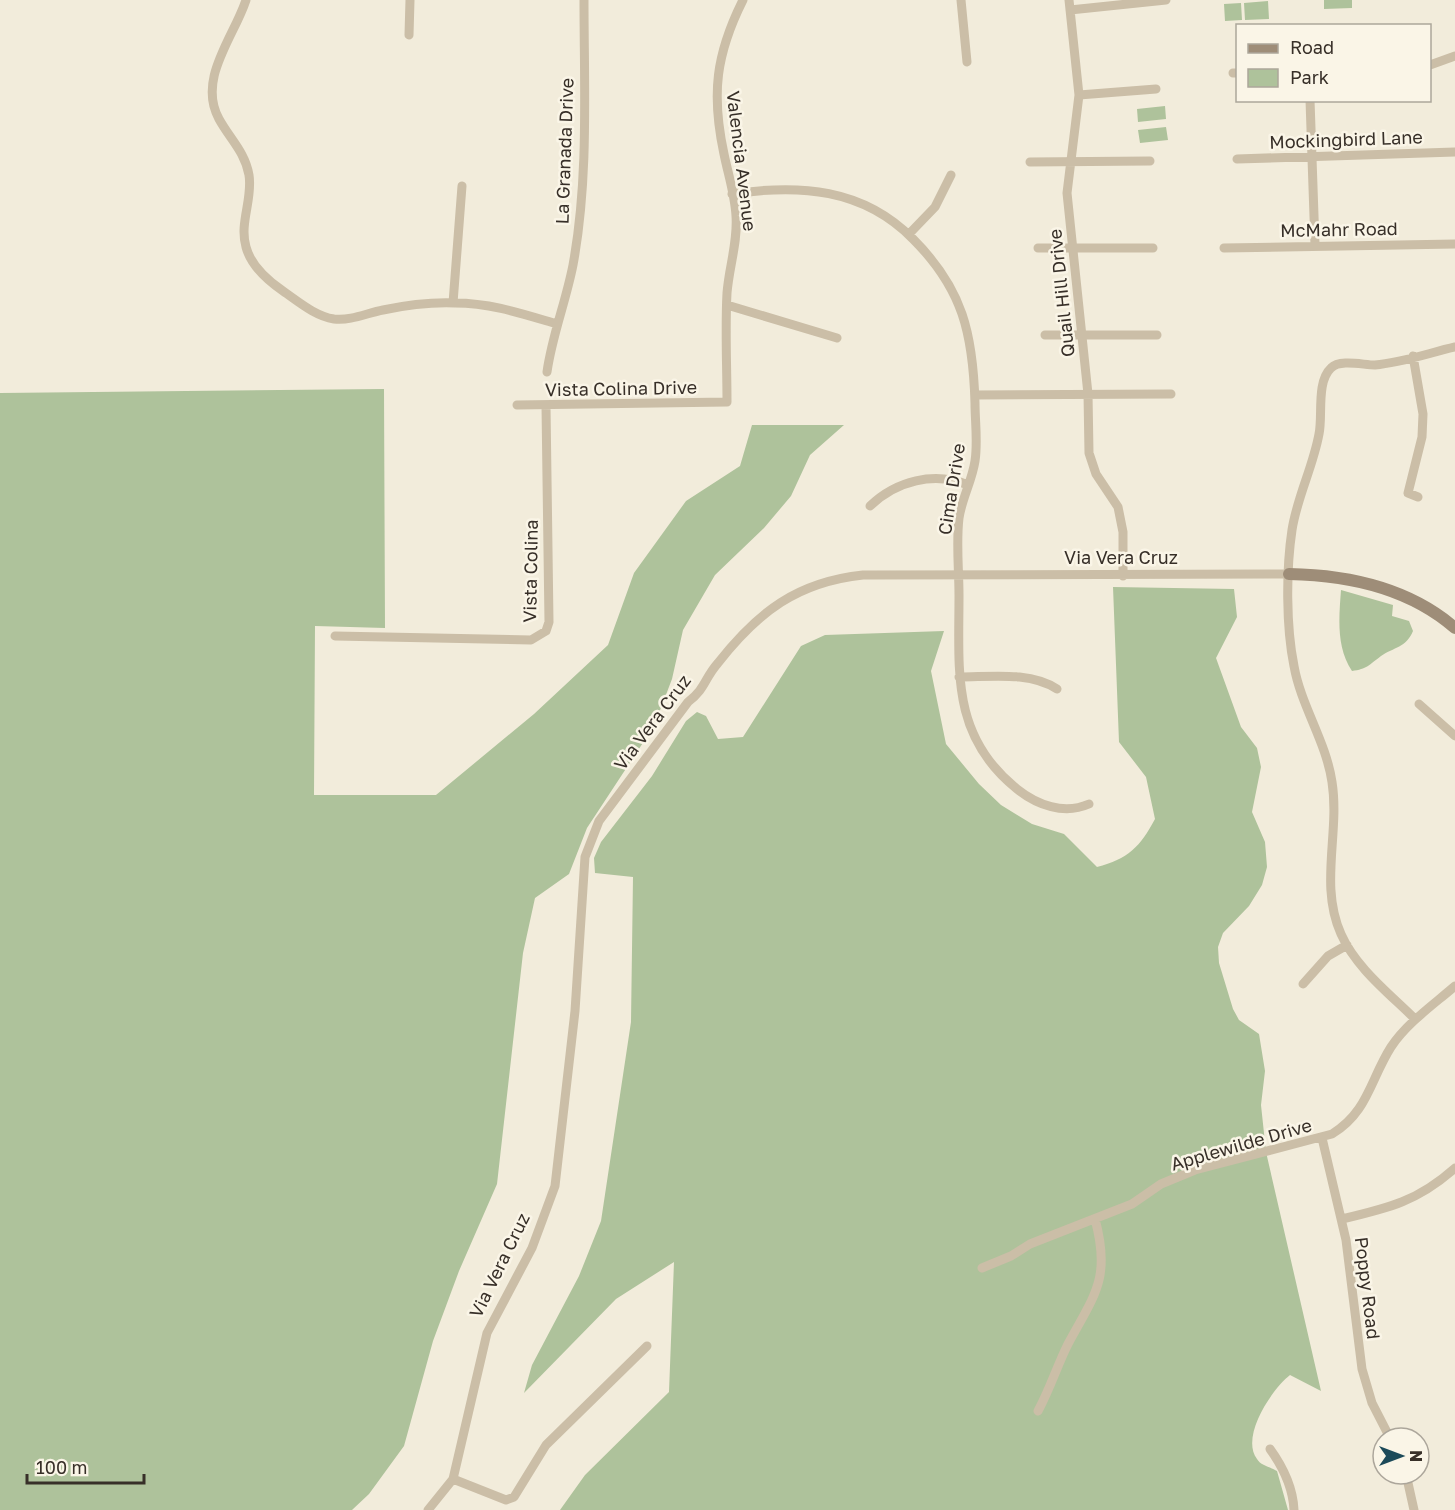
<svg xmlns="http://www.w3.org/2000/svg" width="1455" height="1510" viewBox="0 0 1455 1510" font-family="'Golos Text',sans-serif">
	<rect width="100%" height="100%" fill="#f2ecdb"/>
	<path fill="#aec29b" d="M1324,0H1352V8L1324,9Z
		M1268,1L1269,19L1245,20L1244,3Z
		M1241,3L1242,20L1225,21L1224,4Z
		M1165,106L1166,119L1138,122L1137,109Z
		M1166,127L1168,140L1140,143L1138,130Z
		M384,389L385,628L315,626L314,795H436L534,714L608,645L634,573L686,501L740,466L752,425H844L810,455L791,496L764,528L715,575L683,630L672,679L654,726L587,828L569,874L535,898L523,953L497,1184L459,1271L433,1341L404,1446L369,1494L352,1510H0V393Z
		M1113,587L1234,589L1237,617L1216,658L1241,727L1257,748L1261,767L1252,812L1265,842L1267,867L1262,885L1249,906L1223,933L1218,947L1219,963L1233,1009L1239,1020L1259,1034L1265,1071L1261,1105L1266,1152L1321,1391L1290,1375C1272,1389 1240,1437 1257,1459C1261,1466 1271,1467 1277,1471L1288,1510H560L585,1475L669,1392L674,1262L616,1299L524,1393L532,1365L579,1276L601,1221L631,1022L633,877L595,873L594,858L601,842L652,776L686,721L697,712L706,716L718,739L743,737L801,646L825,635L944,631L931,671L946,744L979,784L1001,805L1032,824L1064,834L1097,867C1128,859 1140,847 1155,819L1146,777L1119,742Z
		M1341,590L1393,605L1392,616L1409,621L1413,631C1406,648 1394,647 1381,656C1369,665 1367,669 1352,671C1336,647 1339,618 1341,590Z"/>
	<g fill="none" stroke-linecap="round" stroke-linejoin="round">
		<path stroke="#cbbea7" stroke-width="9" d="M246,0C234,37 197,79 219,119C230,139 245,152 249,175C253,199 239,223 246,247C251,266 267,280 283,291C299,302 315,316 334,319C351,321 367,313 383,310C407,305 431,302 455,303C491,303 523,314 557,324
			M961,0L967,62
			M1069,0L1079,95L1067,193L1088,394L1089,453L1096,474L1118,507L1123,532V576
			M1070,10L1166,0
			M409,35L410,0
			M1430,65L1455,56
			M1233,73H1238
			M1079,95L1156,89
			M1310,100L1315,245
			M1237,159L1455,152
			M1030,162L1150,161
			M732,194C799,184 863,188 913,239C963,289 973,334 975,403C975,422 978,442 975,461C972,481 962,498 959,518C956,543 959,570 959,595C959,672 951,736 1017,789C1037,805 1064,815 1089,804
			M909,234L935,207L951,175
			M1038,248H1153
			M1224,248L1455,244
			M453,303L462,186
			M727,305L837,338
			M1045,335H1157
			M1413,356L1423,414L1422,437L1408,493L1418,497
			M547,372C552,336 566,301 573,265C589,178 584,88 584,0
			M975,395L1171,394
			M517,405L727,402C727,366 725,329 727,293C729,267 738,242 736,216C735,195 728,174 724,154C711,94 716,54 743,0
			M870,506C896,481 934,471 968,485
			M335,636L531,640L546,631L549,622L546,406
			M959,677C990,677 1030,671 1057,689
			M1419,704L1455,736
			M1303,984L1328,956L1347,945
			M1415,1019C1390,994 1356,968 1341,934C1319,885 1340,833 1332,782C1326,741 1301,706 1294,666C1286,627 1286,570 1292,530C1297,497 1313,467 1319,434C1323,416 1316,382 1331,368C1340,359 1363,365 1375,365C1401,363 1429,353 1455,347
			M1322,1138L1346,1240L1362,1369L1372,1403L1390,1438
			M1342,1219C1389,1208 1418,1201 1455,1168
			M982,1268L1011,1256L1030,1244L1132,1204L1161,1184L1195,1170L1332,1134C1368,1112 1370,1080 1391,1047C1407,1023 1433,1005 1455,986
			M1038,1411C1050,1389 1057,1366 1068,1344C1095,1294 1111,1278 1095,1219
			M1270,1449C1283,1467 1293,1488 1294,1510
			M1406,1474L1414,1510
			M453,1479L506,1500L514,1497L546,1445L647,1346
			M428,1510L453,1479L487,1333L532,1248L555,1186L575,1011L585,857L599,821L688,702C706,688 704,679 718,663C758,612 797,582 863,575L1289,574"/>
		<path stroke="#9e8d78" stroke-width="12" d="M1289,574C1348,575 1409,588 1455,628"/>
	</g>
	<g text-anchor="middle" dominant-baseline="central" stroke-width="5" stroke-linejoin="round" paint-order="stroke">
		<g font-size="18" fill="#372f28" stroke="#faf5e7">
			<text transform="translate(1346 139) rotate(-2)">Mockingbird Lane</text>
			<text transform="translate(564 151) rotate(-88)">La Granada Drive</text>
			<text transform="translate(742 161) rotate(83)">Valencia Avenue</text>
			<text transform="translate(1339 229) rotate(-1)">McMahr Road</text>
			<text transform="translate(1061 293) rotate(-96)">Quail Hill Drive</text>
			<text transform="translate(621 388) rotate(-1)">Vista Colina Drive</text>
			<text transform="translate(951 489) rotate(-81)">Cima Drive</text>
			<text x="1121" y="557">Via Vera Cruz</text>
			<text transform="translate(530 571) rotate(-89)">Vista Colina</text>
			<text transform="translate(652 722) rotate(-53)">Via Vera Cruz</text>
			<text transform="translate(1241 1144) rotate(-16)">Applewilde Drive</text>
			<text transform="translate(499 1265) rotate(-64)">Via Vera Cruz</text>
			<text transform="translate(1368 1288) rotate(83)">Poppy Road</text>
		</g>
	</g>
	<rect x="1236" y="24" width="195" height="78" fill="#faf5e7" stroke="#aca69b" stroke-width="1.5"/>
	<rect x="1248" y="44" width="30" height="9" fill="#9e8d78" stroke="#aca69b" stroke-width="1.5"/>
	<text x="1290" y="54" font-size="18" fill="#372f28">Road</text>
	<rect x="1248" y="69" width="30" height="18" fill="#aec29b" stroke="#aca69b" stroke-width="1.5"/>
	<text x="1290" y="84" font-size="18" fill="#372f28">Park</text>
	<g transform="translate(1401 1456) rotate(90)"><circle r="28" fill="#faf5e7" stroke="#aca69b" stroke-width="1.5"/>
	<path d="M0-4.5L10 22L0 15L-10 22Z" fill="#1c4a59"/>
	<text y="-9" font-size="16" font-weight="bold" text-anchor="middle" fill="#372f28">N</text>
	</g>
	<path d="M27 1474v9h117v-9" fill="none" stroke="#372f28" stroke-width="3"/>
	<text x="36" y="1474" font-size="18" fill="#372f28" stroke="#faf5e7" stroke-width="4.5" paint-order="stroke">100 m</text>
</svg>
